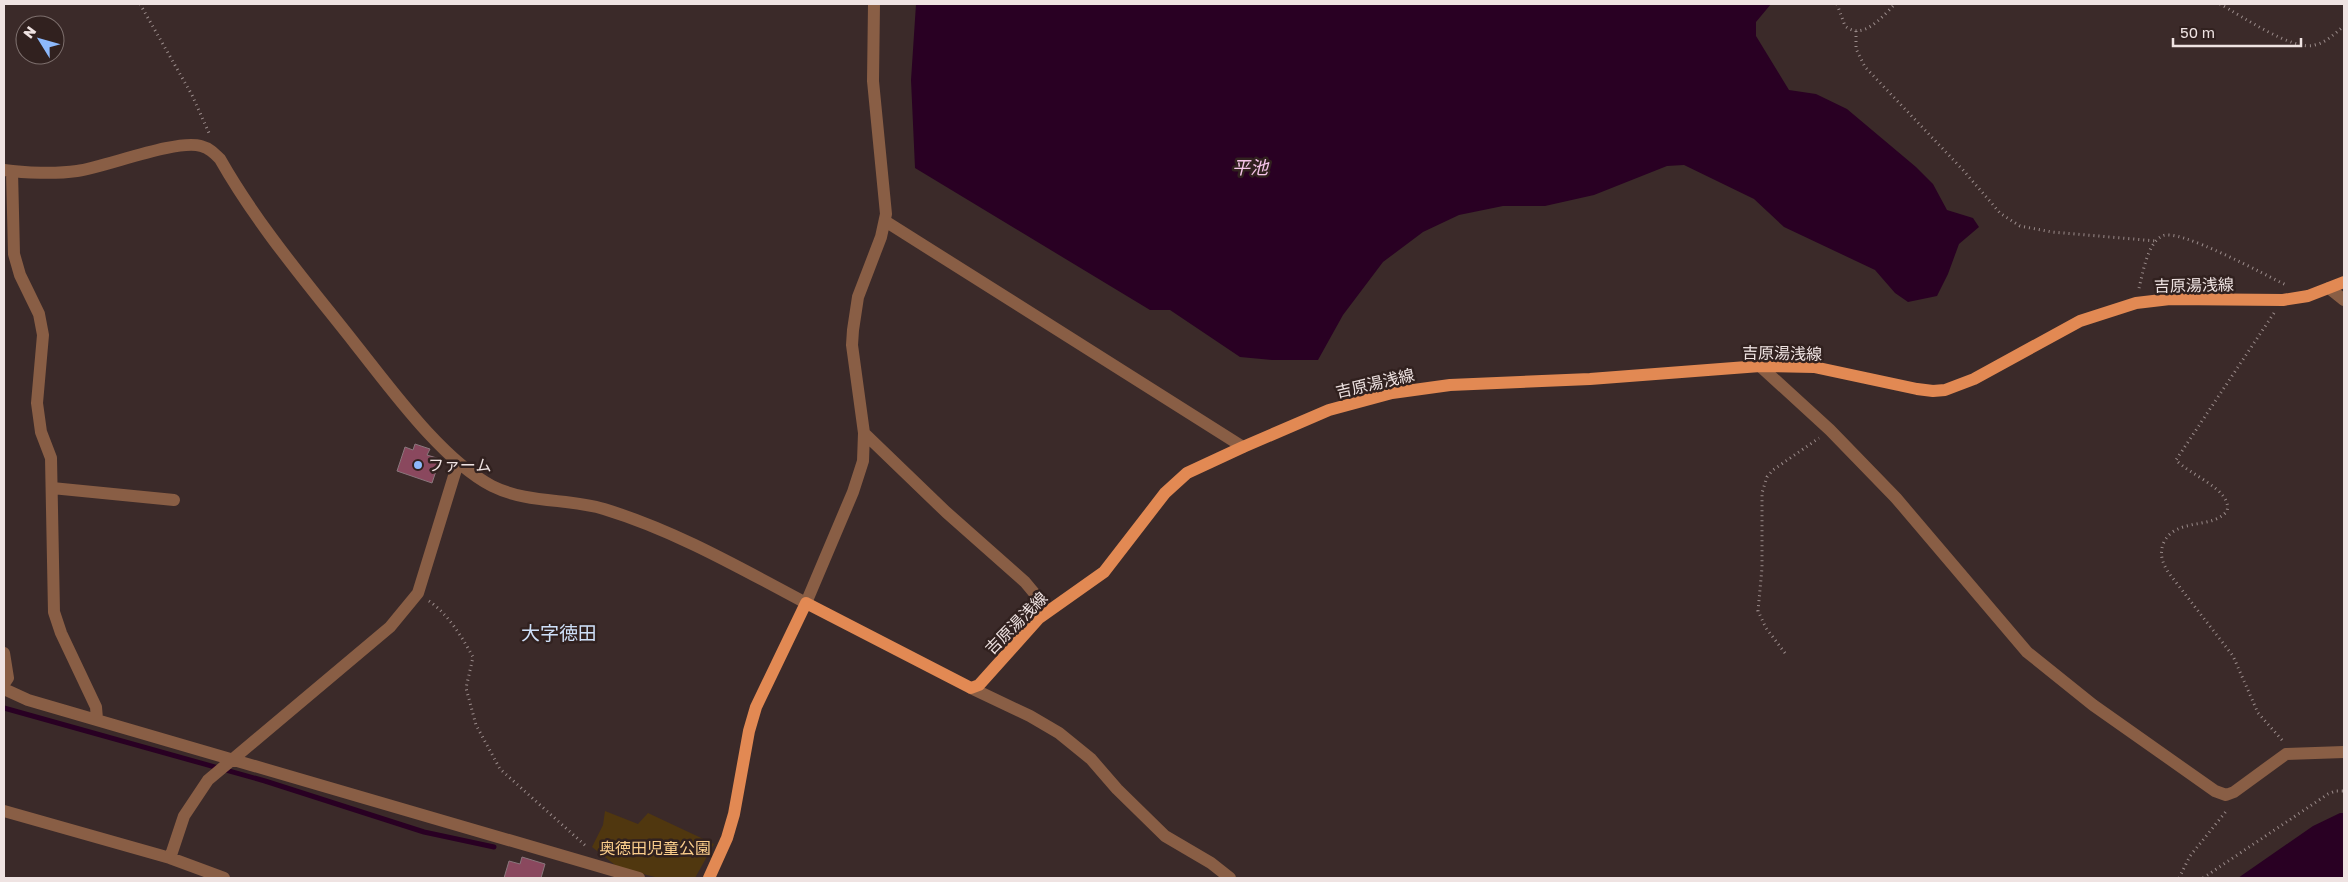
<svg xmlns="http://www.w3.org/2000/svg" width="2348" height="882" viewBox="0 0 2348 882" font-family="'Golos Text','Noto Sans JP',sans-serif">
	<rect width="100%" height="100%" fill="#3b2a29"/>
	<path fill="#50370f" d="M605,811L638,824L648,813L714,844L695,878H659L619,868L592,847L603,825Z"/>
	<path fill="#290023" d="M916,4H1771L1756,22V36L1789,90L1816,94L1847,109L1916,167L1933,184L1947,210L1973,218L1979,227L1959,244L1948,274L1937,296L1908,302L1895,293L1875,270L1784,227L1754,199L1684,165L1667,166L1594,195L1545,206H1503L1459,215L1423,232L1383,262L1343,315L1318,360H1272L1240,357L1170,310H1150L915,168L911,80Z
		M2340,813H2344V878H2238L2313,826Z"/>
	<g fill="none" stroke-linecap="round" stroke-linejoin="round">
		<path stroke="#290023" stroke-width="5" d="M4,708L265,781L424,832L494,847"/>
	</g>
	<path fill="#8a485e" stroke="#8a767c" d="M415,444L430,449L427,455L440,459L432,483L397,471L405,447L413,450Z
		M522,857L545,864L541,878H504L509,861L520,864Z"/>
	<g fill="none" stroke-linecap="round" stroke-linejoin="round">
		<path stroke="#9b8c8b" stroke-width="3" stroke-dasharray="1 4" stroke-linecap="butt" d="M140,4L192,95L209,133
			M1837,4L1845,26C1863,41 1882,17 1895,4
			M2220,4C2240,15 2294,52 2315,45C2327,42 2335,33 2344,26
			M1856,31V49L1865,67L1963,170L2000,213L2009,219L2020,226L2052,232L2156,241
			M2139,288C2143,273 2147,244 2162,236C2178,227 2267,276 2286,285
			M2274,313L2176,460C2188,474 2233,490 2227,511C2212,530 2177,517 2164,542C2159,553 2162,562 2168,572L2233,656L2258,713L2283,741
			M429,601C448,614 462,637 473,657L466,688L476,725L500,769L587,847
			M1785,653L1766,628L1758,611L1762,568V493L1767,477L1773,470L1819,438
			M2179,878L2190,856L2228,809
			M2203,878L2328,794L2335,791H2344"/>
		<path stroke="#895e45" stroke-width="12" d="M4,170C25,173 56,174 77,171C106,167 176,139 201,146C209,148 214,153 220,159C258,226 308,284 356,345C391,389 442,460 492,486C528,504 569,498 604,509C676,531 740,568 806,603L853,492L863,461L864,433L852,345L853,330L858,297L881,237L886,214L873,81L874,4
			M12,171L14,254L20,275L39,314L43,335L37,403L41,432L51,458L54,612L61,633L96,707L97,719
			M885,221L1243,447
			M2329,288L2344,300
			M1760,366L1830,430L1896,498L2027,652L2093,705L2215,791L2226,795L2234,792L2286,754L2344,752
			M864,433L946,512L1025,582L1035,594L1046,612
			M52,488L174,500
			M4,653L8,678L4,684
			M971,688L1030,716L1059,733L1091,759L1117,789L1165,836L1211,863L1230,878
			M4,689L28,700L639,878
			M4,811L170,858L224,878
			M170,858L184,816L208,780L390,627L418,593L458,463"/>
		<path stroke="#e28953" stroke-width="12" d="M709,878L727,838L734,814L749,731L756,707L806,603L971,688L979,685L1039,618L1104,572L1165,493L1187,473L1243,447L1329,410L1392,393L1450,385L1590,379L1760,366L1814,367L1917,389L1933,391L1945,390L1974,379L2080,321L2136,303L2170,299L2283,300L2308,296L2344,282"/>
	</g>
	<circle fill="#8db9fc" stroke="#31211f" stroke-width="2" cx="418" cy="465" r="5"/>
	<g text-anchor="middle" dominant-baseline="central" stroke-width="5" stroke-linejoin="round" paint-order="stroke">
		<g font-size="16" fill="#efe3e2" stroke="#31211f">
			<text transform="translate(2194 285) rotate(-1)">吉原湯浅線</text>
			<text transform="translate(1782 353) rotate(1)">吉原湯浅線</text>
			<text transform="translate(1375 383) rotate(-13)">吉原湯浅線</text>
			<text transform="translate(1016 623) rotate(-45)">吉原湯浅線</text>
		</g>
		<g font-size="16" fill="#efe3e2" stroke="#31211f" text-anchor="start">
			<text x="428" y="465">ファーム</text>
		</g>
		<g font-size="16" fill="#fcce8c" stroke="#31211f">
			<text x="655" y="848">奥徳田児童公園</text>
		</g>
		<g font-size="18" font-style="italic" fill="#f6c5ea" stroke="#31211f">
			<text x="1250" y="167">平池</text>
		</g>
		<g font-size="19" fill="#cfe0f9" stroke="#31211f">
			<text x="559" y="632">大字徳田</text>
		</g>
	</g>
	<rect width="2348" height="882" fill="none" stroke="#efe3e2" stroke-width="10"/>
	<g transform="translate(40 40) rotate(307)"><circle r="24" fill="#31211f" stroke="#7d6f6d"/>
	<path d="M0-4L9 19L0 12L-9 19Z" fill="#8db9fc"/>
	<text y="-8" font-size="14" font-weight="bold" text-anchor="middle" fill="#efe3e2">N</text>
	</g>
	<path d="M2173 38v8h128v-8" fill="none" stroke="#efe3e2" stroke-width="2.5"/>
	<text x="2180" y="38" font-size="15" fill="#efe3e2" stroke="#31211f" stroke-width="4" paint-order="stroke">50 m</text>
</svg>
